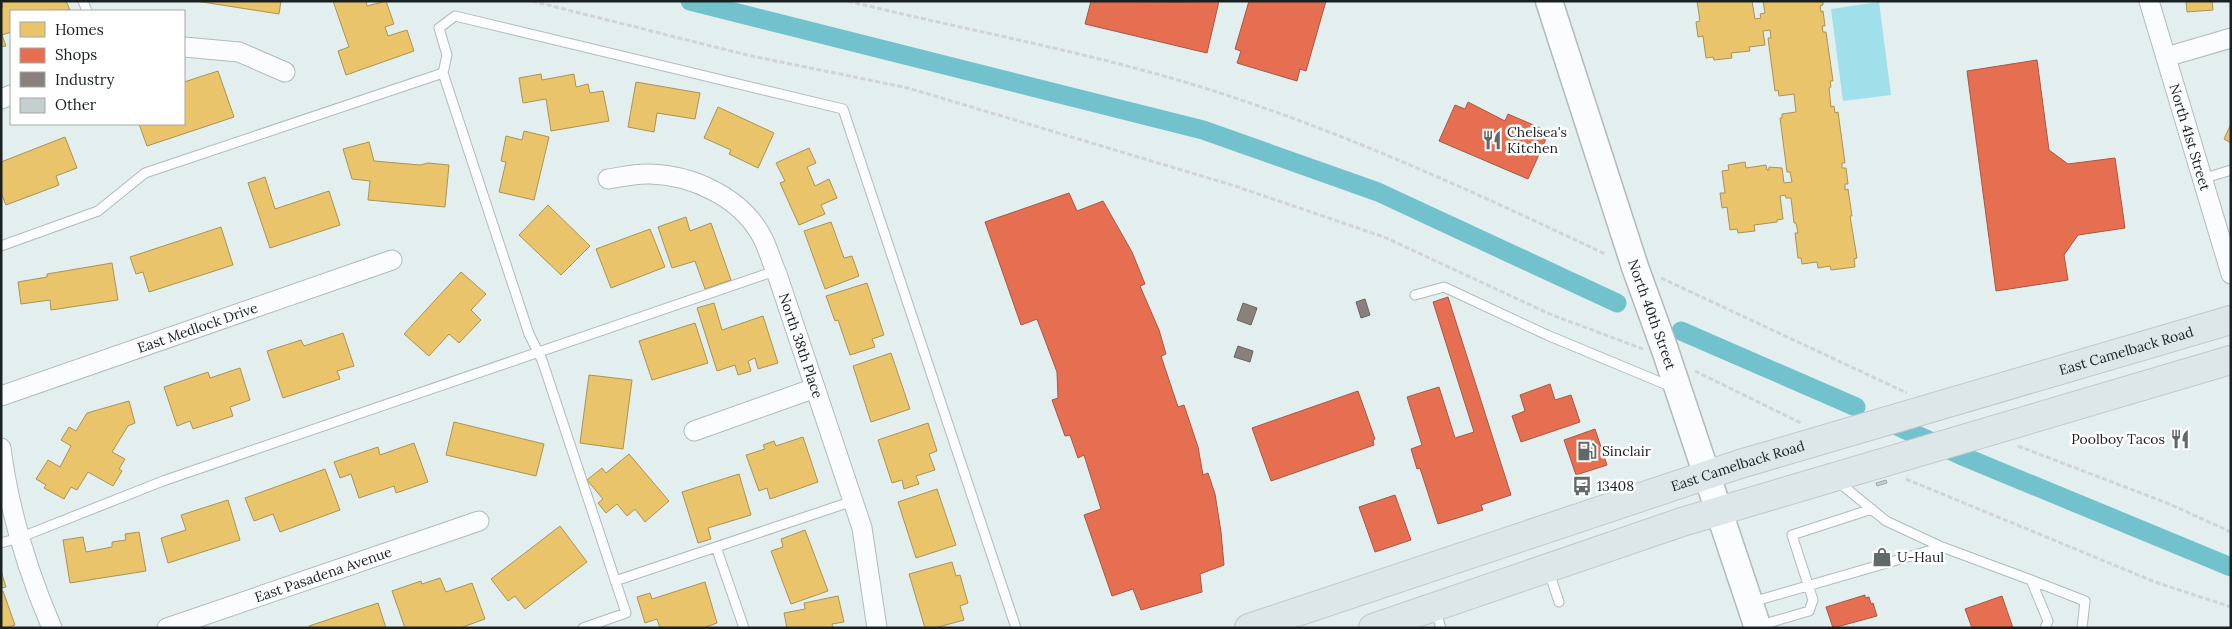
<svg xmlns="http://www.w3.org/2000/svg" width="2232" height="629" viewBox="0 0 2232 629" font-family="Lora,serif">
	<rect width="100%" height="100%" fill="#e3eeef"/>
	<path fill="#a0e0ea" d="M1879,2L1891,95L1843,101L1831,9Z"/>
	<path fill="#e9c46a" stroke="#ab9354" d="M1,1H66L70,10L11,11V32L2,35L6,46L1,47V7H3Z
		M196,1H281L279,14Z
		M333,1H366L367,6L386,1L394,24L385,27L388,36L407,30L414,51L346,75L338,51L349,47Z
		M1697,1H1752L1755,19L1761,18L1760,14L1765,13L1763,1H1823V5L1820,6L1821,12L1823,11L1825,26H1822L1823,32H1826L1833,81H1830L1831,87L1829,88L1831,107L1834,106L1835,113L1838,112L1845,163H1842V168H1846L1848,184H1845V190L1848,189L1852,216H1850L1857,258L1854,259L1855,267L1831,270L1830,266L1818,268L1817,262L1802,264L1801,258H1798L1795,233H1798L1796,223H1794L1791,198H1786L1785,195L1780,196L1783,219L1777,220V222L1754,225L1755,231L1738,233L1737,229L1730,230L1727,207L1722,208L1720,193H1725L1722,171L1729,170L1728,165L1745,162L1746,168L1766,165L1767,170H1769V167L1782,168L1784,183L1792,182L1790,172H1787L1780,118H1782V114L1796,112L1794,94L1779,96L1778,90L1775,91L1768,38H1771L1770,30L1763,31L1765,45L1749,47L1750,51L1731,53L1732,58L1714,60L1713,57L1706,58L1703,36L1698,37L1696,22L1700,21Z
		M2186,1H2212L2213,10L2187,12Z
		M218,71L234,117L147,146L139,124H184V82Z
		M541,74L542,80L574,74L576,87L588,84L590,93L603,91L609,121L551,131L546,99L523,103L519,78Z
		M636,82L700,93L695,119L657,113L654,132L628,127Z
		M718,107L774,133L758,168L729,154L731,150L704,138Z
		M2231,124V143L2224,139Z
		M524,131L549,137L534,200L499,192L506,162L501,161L506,136L522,140Z
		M65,137L77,168L56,176L59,185L6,205L1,193V162Z
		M369,142L374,161L420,165L428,163L449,165L445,207L368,200L370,181L352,179L343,149Z
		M809,148L816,163L807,167L815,186L829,179L837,198L821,205L825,214L799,225L780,183L785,181L776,163Z
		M265,177L275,209L329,191L340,225L270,248L248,183Z
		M548,205L590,246L561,275L519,235Z
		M686,217L690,231L711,223L731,280L705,289L695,261L672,268L658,227Z
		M831,222L844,258L852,256L859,276L825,289L804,231Z
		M221,227L233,265L149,292L143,272L136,274L130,257Z
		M650,229L665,267L611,288L596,249Z
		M112,263L118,300L51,310L50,300L21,304L18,282L47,277V274Z
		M461,272L486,294L471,310L481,320L459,343L449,334L429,356L404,334Z
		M867,283L884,335L872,339L875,347L850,355L838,320L835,321L826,296Z
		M714,303L722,330L763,316L778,363L758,369L755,358L748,361L751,371L738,375L735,365L717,371L697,308Z
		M695,323L708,363L652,380L639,341Z
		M343,333L354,366L337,371L340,379L283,398L267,351L301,340L304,346Z
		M891,353L910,409L871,422L853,366Z
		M240,368L250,400L230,407L233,416L193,429L190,421L177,426L164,387L208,372L210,378Z
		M589,375L632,380L623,449L580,443Z
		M129,401L135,423L128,426L112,452L125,459L119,469L122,471L113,486L88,472L77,490L71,487L64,499L44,488L46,485L36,479L48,460L60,467L71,446L61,440L69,427L76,431L87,413Z
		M454,422L544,444L536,476L446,455Z
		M928,423L937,451L929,454L935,470L916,476L919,484L904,489L902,480L892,483L878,440Z
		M803,437L818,482L770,499L767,488L759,491L746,455L765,449L763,445L774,441L776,446Z
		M414,443L428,482L396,493L394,486L359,498L351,474L340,478L334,462L378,447L380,455Z
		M629,454L669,501L645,522L635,509L627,516L617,504L606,513L598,503L603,499L587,480L602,468L606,473Z
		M325,469L340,510L280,532L273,514L254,521L245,498Z
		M739,474L751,515L708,528L711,539L698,543L682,492Z
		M937,489L956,545L916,558L898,502Z
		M228,500L240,540L168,563L161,538L186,530L181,515Z
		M560,526L587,562L525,609L515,596L508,601L491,579Z
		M805,530L828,591L791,604L771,551L783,547L781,539Z
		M139,532L146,571L70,583L63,540L83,537L86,552L112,547V542L126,540L125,534Z
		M952,562L956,576L960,575L968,603L960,606L964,620L935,628H925L909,574Z
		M1,571L6,587L1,588Z
		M440,578L446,592L472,583L485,619L460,628H405L392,591L421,581L422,584Z
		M705,582L717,623L703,628H660L657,619L645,623L637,597L650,593L652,599Z
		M3,591L15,625L6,628H1V592Z
		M838,596L844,622L832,624L833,628H787L784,613L805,609L804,603Z
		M378,603L386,628H310L309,626Z"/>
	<path fill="#e76f51" stroke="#a95743" d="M1091,1L1178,2L1219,1L1207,53L1085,24Z
		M1249,1H1326L1306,71L1300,69L1297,81L1237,63L1241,51L1235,49Z
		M2037,60L2049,150L2068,164L2115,158L2125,228L2078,235L2064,255L2068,280L1996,291L1967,71Z
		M1468,102L1505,121L1508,114L1545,130L1542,137L1546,139L1528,179L1439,141L1455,105L1465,109Z
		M1069,193L1077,211L1103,201L1132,252L1145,284L1140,286L1159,330L1166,354L1161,356L1178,407L1184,405L1198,447L1203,475L1208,473L1215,494L1221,532L1224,565L1200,574L1202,592L1141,610L1133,589L1112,596L1084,515L1101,509L1084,455L1078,458L1070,435L1065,436L1052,400L1058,398L1057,372L1037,319L1021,325L985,222Z
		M1448,297L1511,495L1481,505L1483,510L1438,524L1420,468L1417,469L1411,449L1422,445L1407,397L1439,387L1455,438L1474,432L1433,302Z
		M1550,384L1555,400L1571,395L1580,422L1521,442L1512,416L1525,411L1520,395Z
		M1358,391L1375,439L1373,440L1374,445L1271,481L1252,428Z
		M1595,429L1607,465L1576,475L1564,440Z
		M1587,482L1589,487L1581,490L1577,486Z
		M1395,495L1411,540L1375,552L1359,507Z
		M1865,595V598L1869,597L1871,604L1873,603L1877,616L1833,628L1826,607Z
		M2002,596L2013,628H1972L1965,609Z"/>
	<path fill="#8a817c" stroke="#686461" d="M1365,299L1370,315L1361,318L1356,302Z
		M1243,303L1257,308L1251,325L1237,320Z
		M1238,346L1253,351L1250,362L1234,357Z"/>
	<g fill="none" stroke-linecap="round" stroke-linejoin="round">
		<path stroke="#72c2cd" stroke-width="19" d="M690,1L1203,130L1378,192L1617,303
			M1681,331L1856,407
			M1882,419L1967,458L2231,567"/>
	</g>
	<path fill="#c6cfd0" stroke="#a0a8a9" d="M1886,480L1887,483L1877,486L1876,483Z"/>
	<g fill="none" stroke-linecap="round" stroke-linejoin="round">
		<defs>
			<path id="lane" d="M83,1L87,11
				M2202,179L2231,170
				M1,246L98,211L145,173L443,73
				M1415,295L1444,287L1547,335L1672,387
				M1836,480L1886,521L1942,547
				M1,543L19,538L163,481L775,271
				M716,547L744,628
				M1549,572L1559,602
				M2031,580L2085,601L2082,628
				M615,581L853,501
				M1752,602L1942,547L2031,580L2048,621L2045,628
				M1435,609L1441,628
				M1758,626L1809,611L1813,600L1792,535L1872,509
				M583,628L626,613L542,360L529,334L443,73L447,55L439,28L455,16L843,109L1016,628"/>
			<g id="street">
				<path id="s1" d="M2149,1L2231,274"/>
				<path d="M184,47L239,52L285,72"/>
				<path d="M2166,57L2231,38"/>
				<path d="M1,99L11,95"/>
				<path id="s2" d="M608,179C622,177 636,173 650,174C692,175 740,197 761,235C768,247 771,261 777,274L862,528L877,628"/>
				<path id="s3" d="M1,396L392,260"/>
				<path d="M694,431L815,388"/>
				<path d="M1,448C9,510 27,570 52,628"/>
				<path id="s4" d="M167,628L479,521"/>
			</g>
			<g id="secondary">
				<path id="s5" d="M1549,1L1635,267L1665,350L1758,628"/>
			</g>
			<g id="primary">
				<path id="s6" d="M1249,628L1740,464L2231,320"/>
				<path d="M1373,628L1682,522L2231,360"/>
			</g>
		</defs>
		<use href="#lane" stroke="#b1babb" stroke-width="11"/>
		<use href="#street" stroke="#b1babb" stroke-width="21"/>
		<use href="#secondary" stroke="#b1babb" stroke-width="29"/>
		<use href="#primary" stroke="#c2c8c9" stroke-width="30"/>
		<path stroke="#d1d4d5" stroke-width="3" stroke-dasharray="5 2.5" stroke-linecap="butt" d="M532,1L747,55L908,88L1235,186L1384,237L1552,315L1643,349
			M848,1C973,32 1101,54 1223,94C1355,137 1481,195 1605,254
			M1661,278L1907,393
			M1695,371L1801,423
			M2018,446L2167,503L2231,532
			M1906,479L2155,582L2231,607"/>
		<use href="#lane" stroke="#fbfcfd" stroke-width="9"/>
		<use href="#street" stroke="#fbfcfd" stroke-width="19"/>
		<use href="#secondary" stroke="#fbfcfd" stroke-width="26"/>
		<use href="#primary" stroke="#dde7e9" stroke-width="28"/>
	</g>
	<defs>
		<symbol id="restaurant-bare" viewBox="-9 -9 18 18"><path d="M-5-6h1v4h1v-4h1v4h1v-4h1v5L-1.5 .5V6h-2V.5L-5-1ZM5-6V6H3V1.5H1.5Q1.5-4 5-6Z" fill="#606869" stroke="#fff" stroke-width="2.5" paint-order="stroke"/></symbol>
		<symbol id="fuel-bare" viewBox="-9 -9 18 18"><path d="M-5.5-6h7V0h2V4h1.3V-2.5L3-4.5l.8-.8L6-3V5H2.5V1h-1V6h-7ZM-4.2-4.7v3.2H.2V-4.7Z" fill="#606869" stroke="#fff" stroke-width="2.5" paint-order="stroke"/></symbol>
		<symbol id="bus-bare" viewBox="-9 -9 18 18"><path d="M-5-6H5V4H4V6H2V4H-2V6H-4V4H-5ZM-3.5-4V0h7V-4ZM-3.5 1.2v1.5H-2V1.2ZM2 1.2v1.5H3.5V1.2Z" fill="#606869" stroke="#fff" stroke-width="2.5" paint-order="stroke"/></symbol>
		<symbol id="shop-bare" viewBox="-9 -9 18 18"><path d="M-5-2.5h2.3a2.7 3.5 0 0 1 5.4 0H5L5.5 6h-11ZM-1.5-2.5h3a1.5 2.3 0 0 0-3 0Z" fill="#606869" stroke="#fff" stroke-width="2.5" paint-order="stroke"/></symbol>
	</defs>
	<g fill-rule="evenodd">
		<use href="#restaurant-bare" x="1478" y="126" width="28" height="28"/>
		<use href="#restaurant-bare" x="2166" y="425" width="28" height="28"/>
		<use href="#fuel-bare" x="1573" y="437" width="28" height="28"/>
		<use href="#bus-bare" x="1568" y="472" width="28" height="28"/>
		<use href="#shop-bare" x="1868" y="543" width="28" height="28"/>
	</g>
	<g text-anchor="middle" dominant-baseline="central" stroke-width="5" stroke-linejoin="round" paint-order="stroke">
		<g font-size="14" fill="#192021" stroke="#fff" text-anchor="start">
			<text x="1507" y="132">Chelsea's<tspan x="1507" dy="16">Kitchen</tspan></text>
			<text x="2165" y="439" text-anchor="end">Poolboy Tacos</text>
			<text x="1602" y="451">Sinclair</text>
			<text x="1597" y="486">13408</text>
			<text x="1897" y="557">U-Haul</text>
		</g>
		<g font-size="14" fill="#192021" stroke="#fff">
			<text stroke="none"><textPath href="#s1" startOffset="142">North 41st Street</textPath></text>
			<text stroke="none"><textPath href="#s5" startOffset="330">North 40th Street</textPath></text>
			<text stroke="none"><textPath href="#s3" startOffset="208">East Medlock Drive</textPath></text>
			<text stroke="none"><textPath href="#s2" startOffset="292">North 38th Place</textPath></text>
			<text stroke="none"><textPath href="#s6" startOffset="920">East Camelback Road</textPath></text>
			<text stroke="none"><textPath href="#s6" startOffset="515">East Camelback Road</textPath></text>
			<text stroke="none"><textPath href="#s4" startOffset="165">East Pasadena Avenue</textPath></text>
		</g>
	</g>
	<rect width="2232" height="629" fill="none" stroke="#192021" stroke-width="5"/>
	<rect x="10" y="10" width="175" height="115" fill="#ffffff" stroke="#a3a6a6"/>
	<rect x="20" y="22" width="25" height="15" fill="#e9c46a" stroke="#a3a6a6"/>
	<text x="55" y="35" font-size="15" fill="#192021">Homes</text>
	<rect x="20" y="48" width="25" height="15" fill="#e76f51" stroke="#a3a6a6"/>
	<text x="55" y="60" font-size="15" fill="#192021">Shops</text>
	<rect x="20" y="72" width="25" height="15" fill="#8a817c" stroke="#a3a6a6"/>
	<text x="55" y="85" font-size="15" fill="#192021">Industry</text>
	<rect x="20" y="98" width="25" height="15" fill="#c6cfd0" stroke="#a3a6a6"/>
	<text x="55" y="110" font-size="15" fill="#192021">Other</text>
</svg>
